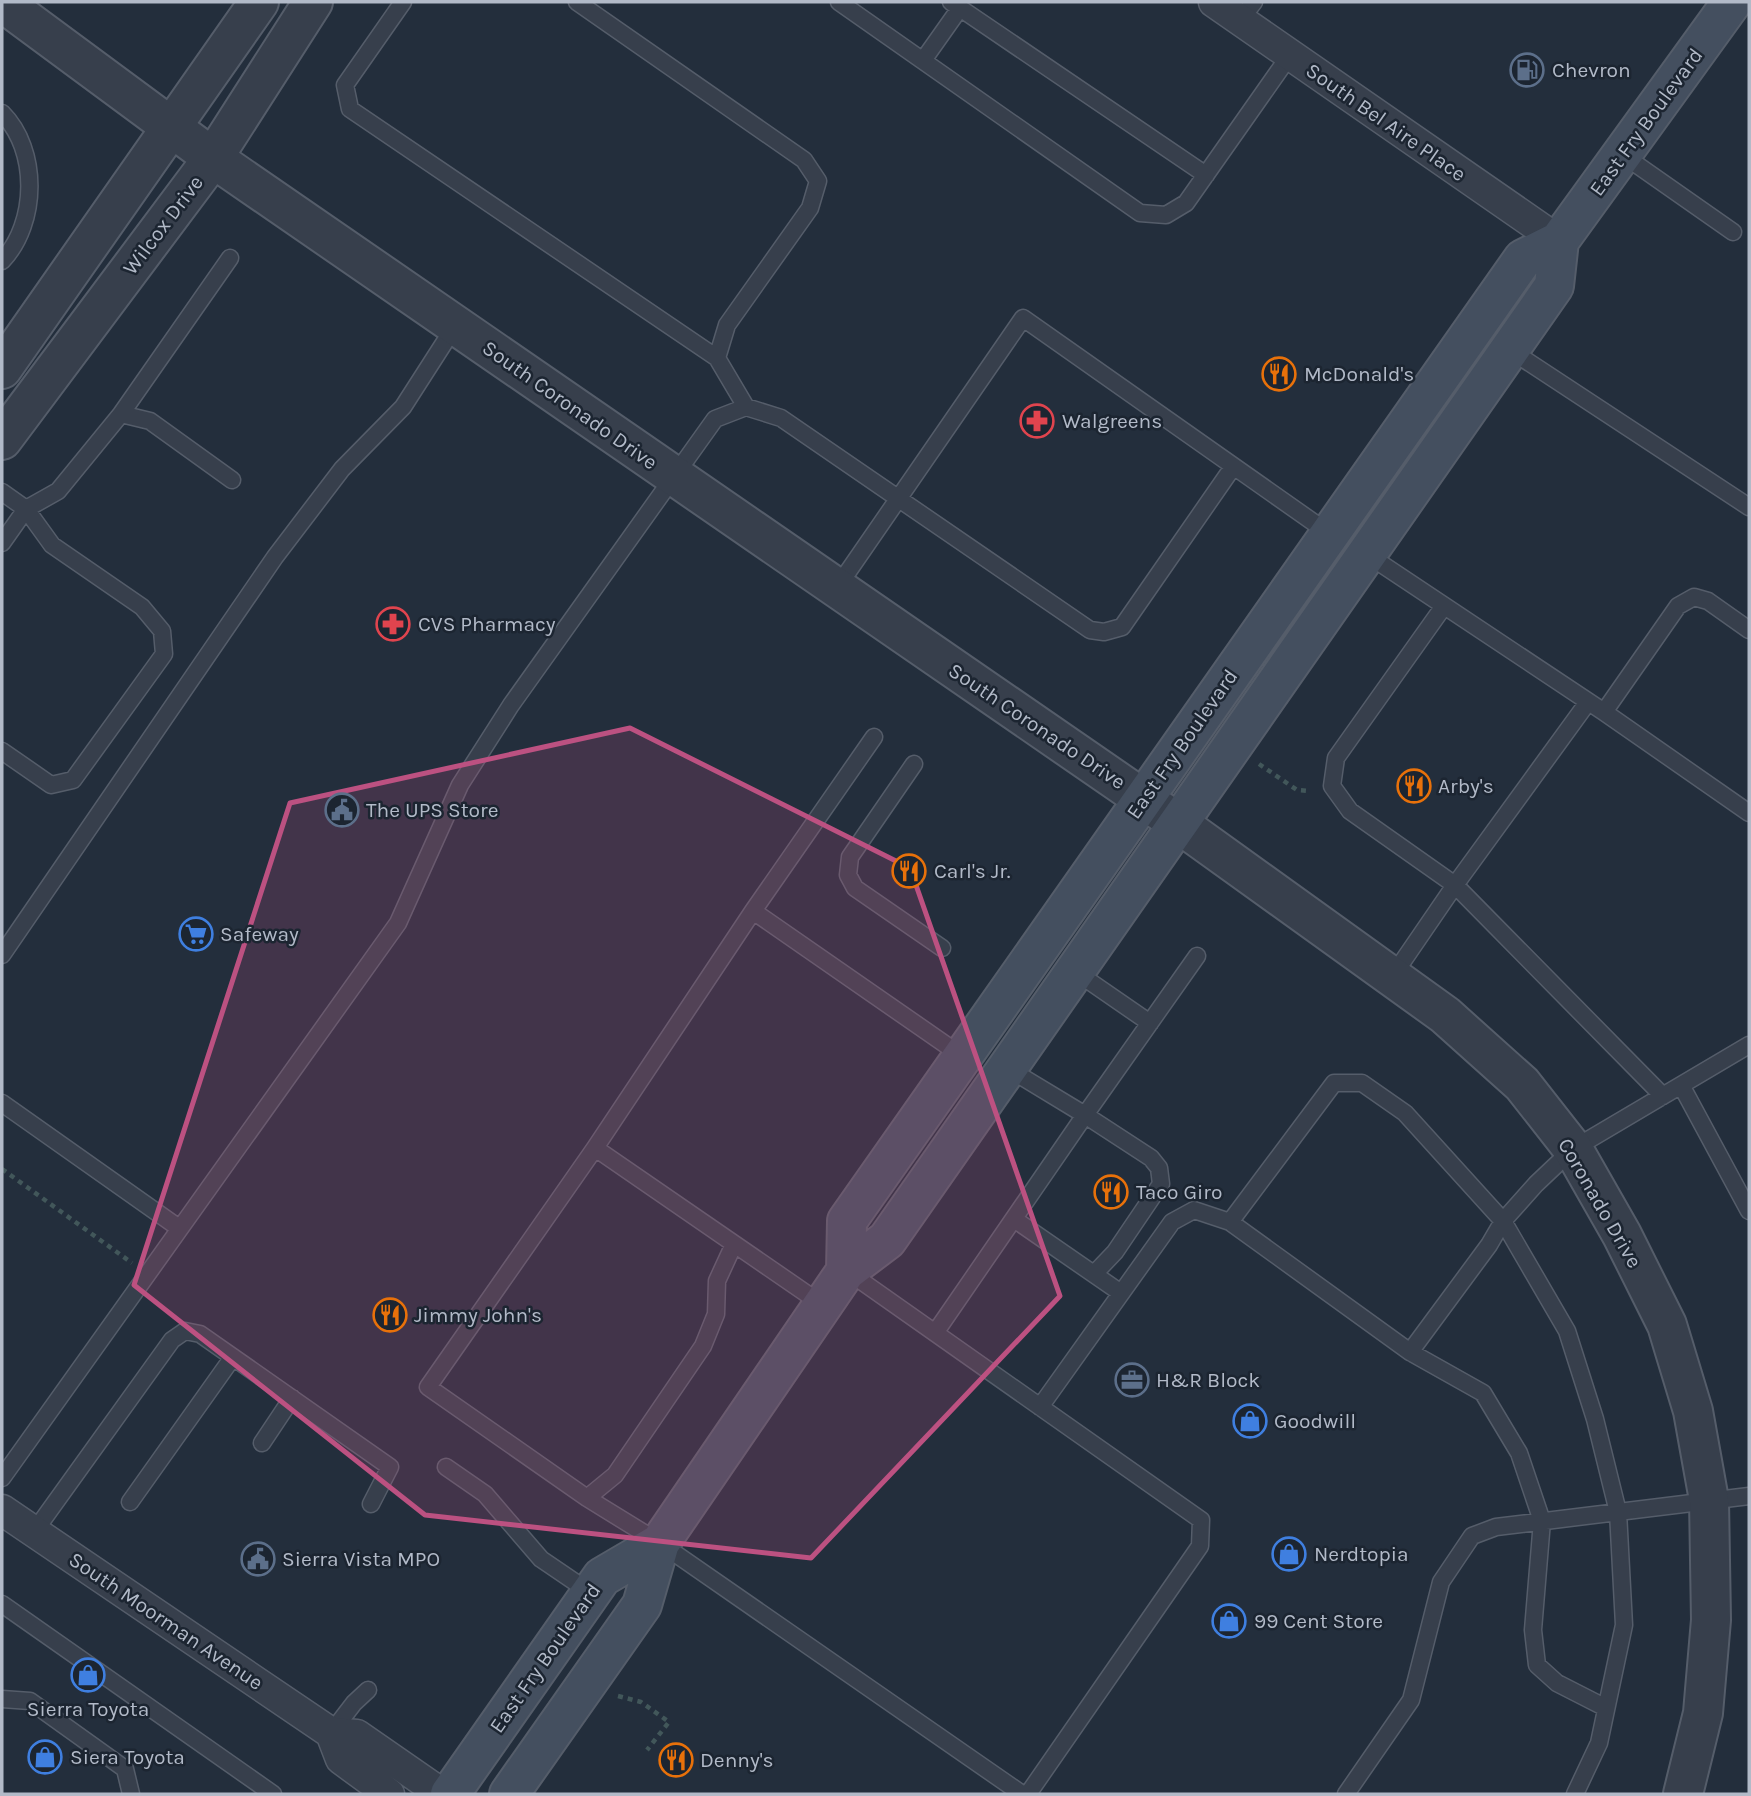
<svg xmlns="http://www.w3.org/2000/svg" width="1751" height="1796" viewBox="0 0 1751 1796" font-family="Karla,sans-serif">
	<rect width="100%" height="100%" fill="#232e3c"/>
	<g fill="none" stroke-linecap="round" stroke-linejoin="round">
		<defs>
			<path id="service" d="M403,2L345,85L350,109L717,358L746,407
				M577,2L804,160L818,181L810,208L727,325L717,358
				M839,2L1140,213L1166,215L1186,203L1290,55
				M951,2L1206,175
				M1240,20L1254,2
				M924,59L960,8
				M2,113C39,150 38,223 2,261
				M1623,155L1733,232
				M1510,350L1749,507
				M121,414L230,258
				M2,492L26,509L52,545L142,607L162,631L164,654L73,780L51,785L2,751
				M2,543L26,509L58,491L121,414L150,421L232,480
				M1368,555L1604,712L1749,813
				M836,589L1023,318L1330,534
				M1444,606L1336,758L1332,786L1350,811L1455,885L1663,1096
				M1604,712L1678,606L1694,597L1708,601L1749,630
				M874,737L753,911L595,1148L428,1387L587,1498L660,1543L1022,1794
				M914,764L850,857L848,875L855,888L942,948
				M753,911L962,1056
				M2,955L275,557L342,469L403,407L455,326
				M1076,972L1150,1023
				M1392,977L1455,885L1588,702
				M1681,1085L1749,1211
				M2,1103L179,1228
				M595,1148L823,1305
				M1014,1219L1121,1293
				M1230,1222L1334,1083H1362L1405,1113L1503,1221L1567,1331L1595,1419L1618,1512L1624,1625L1599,1743L1575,1794
				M847,1271L1201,1520L1200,1546L1028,1794
				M1094,1274L1115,1252L1161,1184L1159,1168L1151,1158L1085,1115L1197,956
				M935,1333L1085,1115L1009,1069
				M1410,1352L1489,1245L1503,1221L1536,1184L1573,1149L1749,1045
				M1040,1407L1172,1222L1194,1210L1230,1222L1410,1352L1483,1393L1519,1453L1542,1521L1533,1630L1537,1665L1557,1683L1606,1708
				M262,1443L292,1398
				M446,1467L485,1494L541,1559L591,1593
				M2,1478L398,923L460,785L511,705L715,419L746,407L781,418L1090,630L1104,632L1122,627L1233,467
				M587,1498L615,1475L703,1346L716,1314L717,1281L734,1244
				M130,1502L233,1357
				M34,1532L172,1340L185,1331L200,1334L390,1467L371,1504
				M2,1604L273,1794
				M2,1699L30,1701L125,1769L131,1794
				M331,1733L354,1703L368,1690
				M1346,1794L1411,1700L1441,1582L1472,1536L1496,1527L1749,1496"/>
			<path id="minor" d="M1214,2L1559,241
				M2,1510L331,1733L357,1735L442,1794
				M331,1733L341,1759L389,1794"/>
			<path id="tertiary" d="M2,2L213,158L1178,823L1445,1015L1522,1084L1573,1149L1622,1235L1667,1325L1693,1411L1709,1500L1711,1620L1703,1713L1683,1794
				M2,369L259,2
				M2,440L213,158L313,2"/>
			<path id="secondary" d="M846,1271L847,1221L1523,259L1559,241L1732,2
				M450,1794L602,1577L660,1543
				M509,1794L642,1605L660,1543L846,1271L887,1240L1554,286L1559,241"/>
		</defs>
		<use href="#service" stroke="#555d6a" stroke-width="19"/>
		<use href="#minor" stroke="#555d6a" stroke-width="33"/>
		<use href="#tertiary" stroke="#555d6a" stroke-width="42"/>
		<use href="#secondary" stroke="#555d6a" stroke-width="42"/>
		<path stroke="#42575a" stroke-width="4.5" stroke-dasharray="5 5" stroke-linecap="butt" d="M1259,764L1297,790L1308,791
			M2,1169L132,1263
			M618,1696L641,1702L669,1722L647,1750"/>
		<use href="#service" stroke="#373f4c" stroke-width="16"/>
		<use href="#minor" stroke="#373f4c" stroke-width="30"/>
		<use href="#tertiary" stroke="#373f4c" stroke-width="38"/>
		<use href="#secondary" stroke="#444f5f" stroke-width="38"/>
	</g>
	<path fill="#bc5181" fill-opacity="0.2" stroke="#bc5181" stroke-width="5" stroke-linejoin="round" d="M630,728L910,868L1060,1296L811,1558L425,1515L134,1285L290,803Z"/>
	<defs>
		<symbol id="fuel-ring" viewBox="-11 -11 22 22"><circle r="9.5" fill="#1c2531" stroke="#5c6f8a" stroke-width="1.5"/><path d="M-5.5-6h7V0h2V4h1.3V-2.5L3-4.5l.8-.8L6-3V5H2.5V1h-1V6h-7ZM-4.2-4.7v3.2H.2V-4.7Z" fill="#5c6f8a"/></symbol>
		<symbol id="restaurant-ring" viewBox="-11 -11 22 22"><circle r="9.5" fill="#1c2531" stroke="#e8710a" stroke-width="1.5"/><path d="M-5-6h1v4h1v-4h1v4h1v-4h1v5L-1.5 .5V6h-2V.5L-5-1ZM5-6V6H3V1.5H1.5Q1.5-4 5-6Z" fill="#e8710a"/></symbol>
		<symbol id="pharmacy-ring" viewBox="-11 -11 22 22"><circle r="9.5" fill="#1c2531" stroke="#e0444e" stroke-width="1.5"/><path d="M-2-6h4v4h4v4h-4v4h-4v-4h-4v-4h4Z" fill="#e0444e"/></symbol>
		<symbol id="civic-ring" viewBox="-11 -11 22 22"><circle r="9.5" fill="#1c2531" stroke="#5c6f8a" stroke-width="1.5"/><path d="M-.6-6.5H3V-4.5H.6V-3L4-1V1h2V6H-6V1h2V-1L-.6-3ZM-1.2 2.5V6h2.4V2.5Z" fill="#5c6f8a"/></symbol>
		<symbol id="supermarket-ring" viewBox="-11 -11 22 22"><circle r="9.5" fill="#1c2531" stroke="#3f7fe0" stroke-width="1.5"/><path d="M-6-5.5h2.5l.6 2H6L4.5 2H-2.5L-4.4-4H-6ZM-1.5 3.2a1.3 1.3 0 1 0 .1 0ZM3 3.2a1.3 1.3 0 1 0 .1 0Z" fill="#3f7fe0"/></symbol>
		<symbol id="office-ring" viewBox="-11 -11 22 22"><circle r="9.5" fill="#1c2531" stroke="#5c6f8a" stroke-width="1.5"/><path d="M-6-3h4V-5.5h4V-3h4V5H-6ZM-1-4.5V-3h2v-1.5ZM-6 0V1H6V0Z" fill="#5c6f8a"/></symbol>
		<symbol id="shop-ring" viewBox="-11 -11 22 22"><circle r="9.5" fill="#1c2531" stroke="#3f7fe0" stroke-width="1.5"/><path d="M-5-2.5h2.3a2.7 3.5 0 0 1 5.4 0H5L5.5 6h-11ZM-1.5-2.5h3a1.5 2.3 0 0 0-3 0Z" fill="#3f7fe0"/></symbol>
	</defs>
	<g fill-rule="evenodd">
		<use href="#fuel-ring" x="1508" y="51" width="38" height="38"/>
		<use href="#restaurant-ring" x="1260" y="355" width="38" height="38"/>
		<use href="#pharmacy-ring" x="1018" y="402" width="38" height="38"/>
		<use href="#pharmacy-ring" x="374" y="605" width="38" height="38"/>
		<use href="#restaurant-ring" x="1395" y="767" width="38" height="38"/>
		<use href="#civic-ring" x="323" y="791" width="38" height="38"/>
		<use href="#restaurant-ring" x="890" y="852" width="38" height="38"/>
		<use href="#supermarket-ring" x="177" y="915" width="38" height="38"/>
		<use href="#restaurant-ring" x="1092" y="1173" width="38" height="38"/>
		<use href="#restaurant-ring" x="371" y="1296" width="38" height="38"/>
		<use href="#office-ring" x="1113" y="1361" width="38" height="38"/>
		<use href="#shop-ring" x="1231" y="1402" width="38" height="38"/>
		<use href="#shop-ring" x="1270" y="1535" width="38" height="38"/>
		<use href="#civic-ring" x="239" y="1540" width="38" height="38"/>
		<use href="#shop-ring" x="1210" y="1602" width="38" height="38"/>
		<use href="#shop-ring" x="69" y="1656" width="38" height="38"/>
		<use href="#shop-ring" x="26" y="1738" width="38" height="38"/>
		<use href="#restaurant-ring" x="657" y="1741" width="38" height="38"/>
	</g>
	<g text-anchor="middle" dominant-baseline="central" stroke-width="5" stroke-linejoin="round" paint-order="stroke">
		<g font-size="21" fill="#b2bac8" stroke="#1c2531" text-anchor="start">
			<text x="1552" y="70">Chevron</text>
			<text x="1304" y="374">McDonald's</text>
			<text x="1062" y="421">Walgreens</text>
			<text x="418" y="624">CVS Pharmacy</text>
			<text x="1438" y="786">Arby's</text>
			<text x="366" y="810">The UPS Store</text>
			<text x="934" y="871">Carl's Jr.</text>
			<text x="220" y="934">Safeway</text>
			<text x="1136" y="1192">Taco Giro</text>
			<text x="414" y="1315">Jimmy John's</text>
			<text x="1156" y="1380">H&amp;R Block</text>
			<text x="1274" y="1421">Goodwill</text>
			<text x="1314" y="1554">Nerdtopia</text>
			<text x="282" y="1559">Sierra Vista MPO</text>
			<text x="1254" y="1621">99 Cent Store</text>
			<text x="88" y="1709" text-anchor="middle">Sierra Toyota</text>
			<text x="70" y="1757">Siera Toyota</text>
			<text x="700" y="1760">Denny's</text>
		</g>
		<g font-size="21" fill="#b2bac8" stroke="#1c2531">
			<text transform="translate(1386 122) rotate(35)">South Bel Aire Place</text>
			<text transform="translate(1646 122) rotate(-54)">East Fry Boulevard</text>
			<text transform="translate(163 225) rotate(-53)">Wilcox Drive</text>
			<text transform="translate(570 405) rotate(35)">South Coronado Drive</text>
			<text transform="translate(1037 726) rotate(34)">South Coronado Drive</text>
			<text transform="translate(1182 744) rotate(-55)">East Fry Boulevard</text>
			<text transform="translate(1600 1203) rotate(60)">Coronado Drive</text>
			<text transform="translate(166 1621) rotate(34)">South Moorman Avenue</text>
			<text transform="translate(545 1658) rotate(-55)">East Fry Boulevard</text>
		</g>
	</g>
	<rect width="1751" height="1796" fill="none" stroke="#b2bac8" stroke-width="7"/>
</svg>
